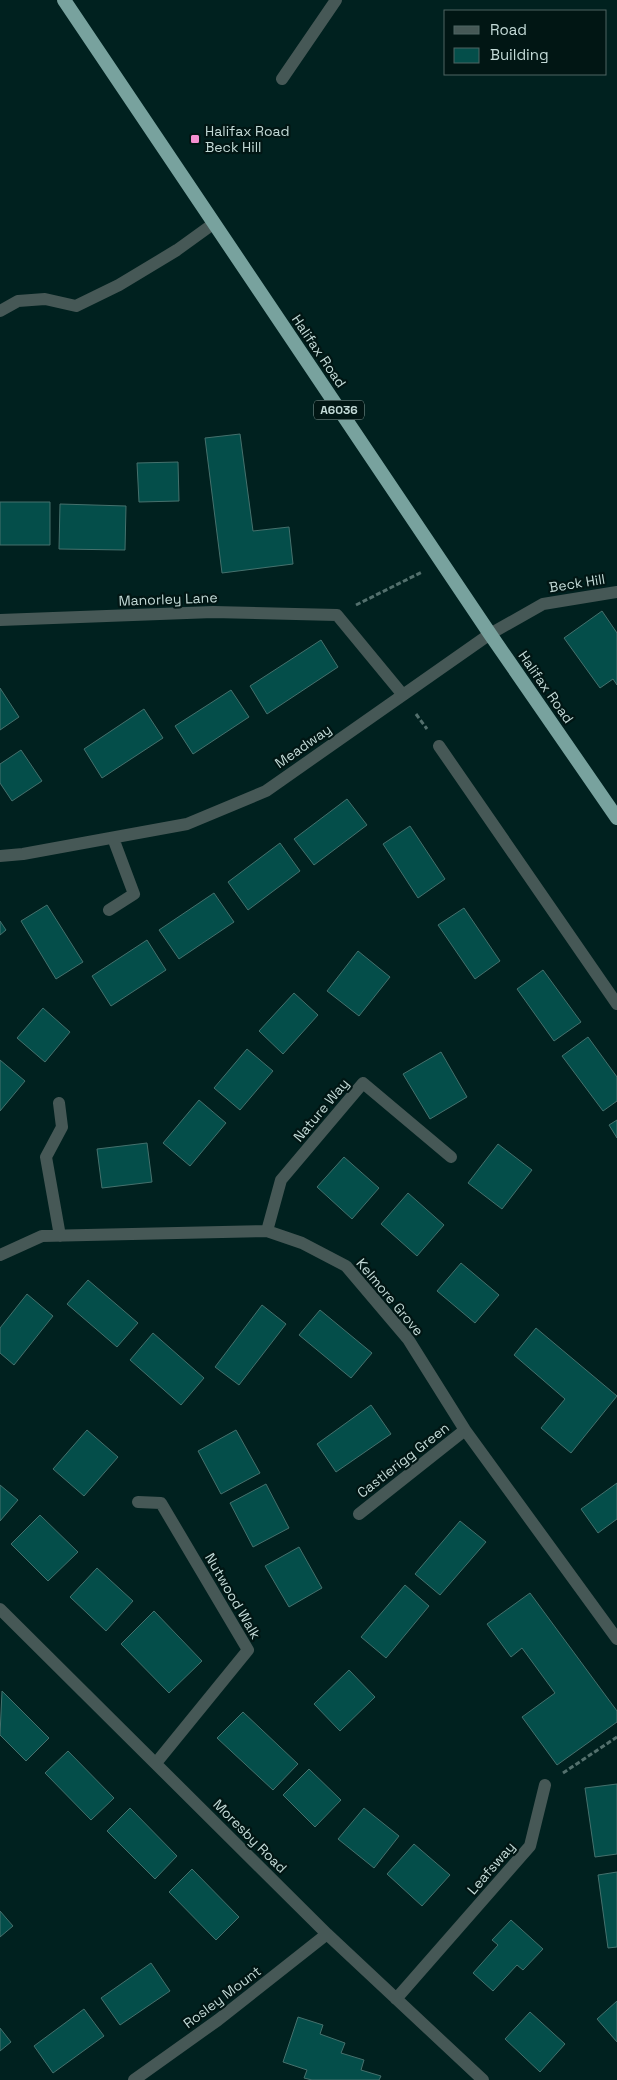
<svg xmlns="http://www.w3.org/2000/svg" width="617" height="2080" viewBox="0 0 617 2080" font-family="'Space Grotesk',sans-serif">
	<rect width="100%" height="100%" fill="#00211f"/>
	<path fill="#044e4a" stroke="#45716d" d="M240,434L253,531L289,527L293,564L222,573L205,438Z
		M178,462L179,501L139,502L137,463Z
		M0,502H50V545H0Z
		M60,504L126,506L125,550L59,549Z
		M602,611L617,633V685L613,679L600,688L564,638Z
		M321,640L338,667L267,714L250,686Z
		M0,688L19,717L0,730Z
		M231,690L249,717L193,754L175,726Z
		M144,709L163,738L102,778L84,749Z
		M21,750L42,781L12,801L0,783V764Z
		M347,799L367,825L314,865L294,839Z
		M410,826L445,879L418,898L383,844Z
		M280,843L300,871L248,910L228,882Z
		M214,893L234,922L179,959L159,930Z
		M47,905L83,962L56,979L21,921Z
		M464,908L500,961L475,979L438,925Z
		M0,921L6,930L0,935Z
		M147,940L166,970L111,1006L92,976Z
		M358,951L390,977L359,1016L327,991Z
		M543,970L581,1022L554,1041L517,989Z
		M294,993L318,1015L283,1054L259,1031Z
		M43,1008L70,1032L45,1062L17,1038Z
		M588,1037L617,1077V1101L603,1111L562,1056Z
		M247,1049L273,1071L240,1110L214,1088Z
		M441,1052L467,1097L430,1119L403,1074Z
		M0,1060L25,1081L0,1111Z
		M199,1100L226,1123L190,1166L163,1143Z
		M617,1120V1138L609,1125Z
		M147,1143L152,1182L102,1188L97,1149Z
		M498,1144L532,1170L502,1209L468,1183Z
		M344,1157L379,1188L352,1219L317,1187Z
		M408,1193L444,1225L417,1256L381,1224Z
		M461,1263L499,1295L475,1323L437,1291Z
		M88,1280L138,1323L117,1347L67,1304Z
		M27,1294L53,1316L14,1365L0,1353V1328Z
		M262,1305L286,1324L239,1385L215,1367Z
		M320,1310L372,1353L351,1378L299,1335Z
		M536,1328L617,1396L571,1453L541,1428L565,1399L514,1355Z
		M153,1333L204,1378L181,1405L130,1360Z
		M371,1405L391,1434L336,1472L317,1444Z
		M87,1430L118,1457L84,1496L53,1469Z
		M236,1430L260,1473L221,1494L198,1451Z
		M617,1483V1519L598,1533L581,1509Z
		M266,1484L289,1528L253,1547L230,1503Z
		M0,1485L18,1500L0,1521Z
		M40,1515L78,1552L48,1581L11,1544Z
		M460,1521L486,1542L440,1595L415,1574Z
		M299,1547L322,1588L289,1607L265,1566Z
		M97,1568L133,1601L106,1631L70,1597Z
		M405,1585L429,1606L386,1658L361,1637Z
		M530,1593L617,1711V1722L557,1765L522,1717L555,1693L522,1648L511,1657L487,1624Z
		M154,1611L202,1661L169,1693L121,1644Z
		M349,1670L375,1697L340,1731L314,1704Z
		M2,1691L49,1738L26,1761L0,1735Z
		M243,1712L298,1764L273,1790L217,1738Z
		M68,1751L114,1798L91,1820L45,1773Z
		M309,1769L341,1800L315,1827L283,1795Z
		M617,1784V1854L595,1857L585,1788Z
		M130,1808L177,1856L155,1879L107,1831Z
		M364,1808L399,1836L374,1868L338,1839Z
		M414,1844L450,1875L422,1906L387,1874Z
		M192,1869L239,1917L216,1940L169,1892Z
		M617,1872V1947L608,1948L598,1875Z
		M0,1911L13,1926L0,1937Z
		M511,1920L543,1949L523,1970L517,1965L493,1991L473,1973L498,1945L492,1940Z
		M151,1963L170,1991L120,2025L101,1998Z
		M617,2001V2042L597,2019Z
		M84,2009L104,2036L53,2073L34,2046Z
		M530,2012L565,2044L540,2072L505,2039Z
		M298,2017L323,2025L320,2034L345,2043L341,2053L364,2060L361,2070L381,2076L379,2080H312L304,2078L307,2070L283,2062Z
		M0,2028L11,2042L0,2051Z"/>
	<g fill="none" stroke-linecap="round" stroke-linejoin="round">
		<path stroke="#53706d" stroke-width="3" stroke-dasharray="5 2.5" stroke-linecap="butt" d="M356,605L422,572
			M416,714L427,729
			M563,1773L617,1737"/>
		<path stroke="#465856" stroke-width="12" d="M282,79L336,0
			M0,311L18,301L45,299L76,306L119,285L177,250L213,224"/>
		<path stroke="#465856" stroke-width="12" d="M0,620L213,612L337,615L403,695
			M439,746L617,1004
			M0,856L23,854L187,824L266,791L490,634L543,604L617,592
			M109,910L134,894L113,838
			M59,1103L62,1127L46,1157L60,1236
			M267,1231L281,1180L363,1083L451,1157
			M0,1255L42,1236L267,1231L302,1243L346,1266L408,1339L465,1430L617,1639
			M138,1502L161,1503L248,1650L156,1763
			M359,1514L465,1430
			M0,1609L327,1934L483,2080
			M396,1999L530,1846L545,1785
			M134,2080L218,2020L327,1934"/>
		<path stroke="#78a29e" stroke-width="14" d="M64,0L490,634L617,818"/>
	</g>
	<rect fill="#f590d1" stroke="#011614" stroke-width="2" x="190" y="134" width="10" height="10" rx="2.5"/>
	<g text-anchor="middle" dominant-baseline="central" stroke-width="4.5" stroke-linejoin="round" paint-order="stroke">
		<rect fill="#011614" stroke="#899f9c" stroke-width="1" x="314" y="400.5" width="50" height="19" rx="4"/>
		<g font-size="12" font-weight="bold" fill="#c3dad7">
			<text x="339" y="410">A6036</text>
		</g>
		<g font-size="14" fill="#c3dad7" stroke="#011614" text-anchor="start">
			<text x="205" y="131">Halifax Road<tspan x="205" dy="16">Beck Hill</tspan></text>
		</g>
		<g font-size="14" fill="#c3dad7" stroke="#011614">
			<text transform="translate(319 351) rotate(56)">Halifax Road</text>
			<text transform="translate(577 583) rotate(-9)">Beck Hill</text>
			<text transform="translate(168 599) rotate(-2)">Manorley Lane</text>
			<text transform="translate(546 687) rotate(55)">Halifax Road</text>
			<text transform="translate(303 746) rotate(-35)">Meadway</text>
			<text transform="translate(321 1110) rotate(-50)">Nature Way</text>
			<text transform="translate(390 1297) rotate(50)">Kelmore Grove</text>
			<text transform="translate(403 1460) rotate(-38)">Castlerigg Green</text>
			<text transform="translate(233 1596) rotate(60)">Nutwood Walk</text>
			<text transform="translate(250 1836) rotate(45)">Moresby Road</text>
			<text transform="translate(491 1868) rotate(-49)">Leafsway</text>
			<text transform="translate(222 1997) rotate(-37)">Rosley Mount</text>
		</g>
	</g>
	<rect x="444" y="10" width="162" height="65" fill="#011614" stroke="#4f6462"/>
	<rect x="454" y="26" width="25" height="8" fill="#465856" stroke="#4f6462"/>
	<text x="490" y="35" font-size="15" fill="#c3dad7">Road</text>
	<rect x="454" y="48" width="25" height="15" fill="#044e4a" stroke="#4f6462"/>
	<text x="490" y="60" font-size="15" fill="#c3dad7">Building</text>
</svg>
